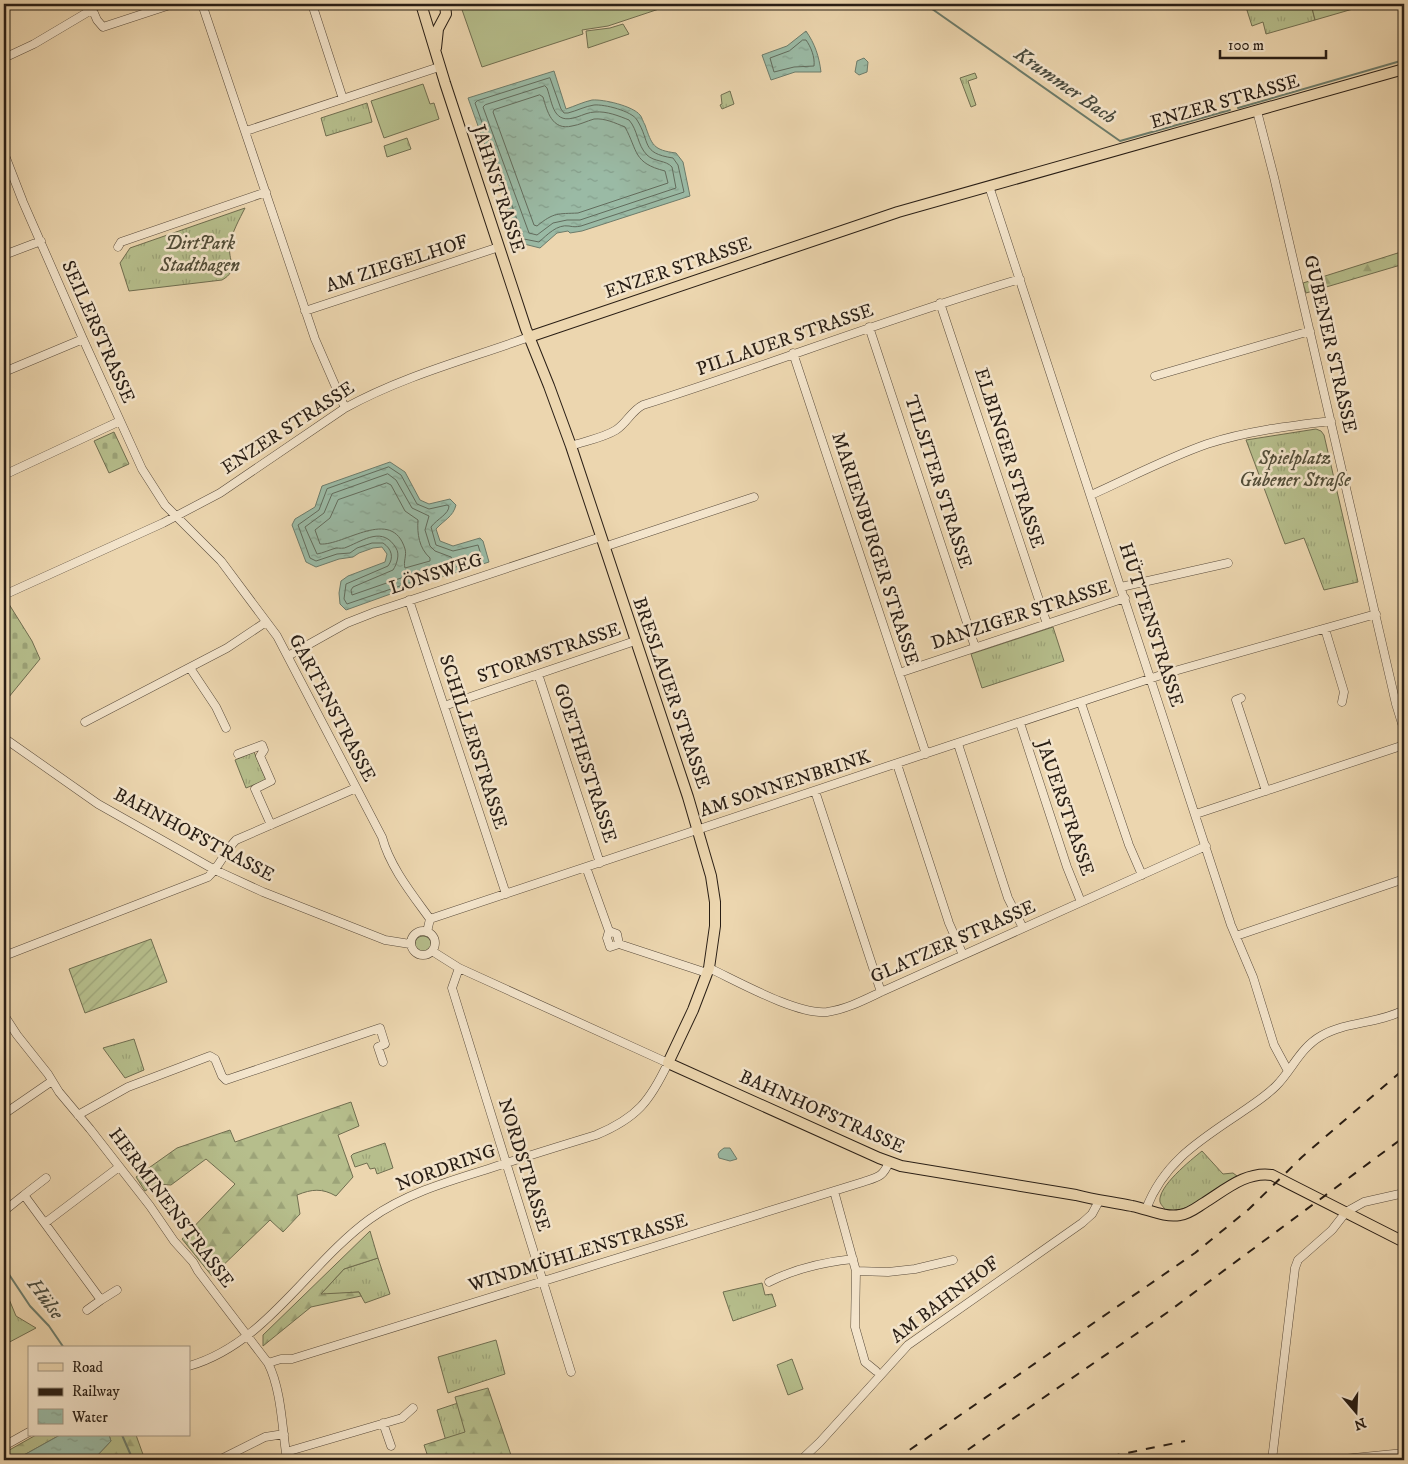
<svg xmlns="http://www.w3.org/2000/svg" width="1408" height="1464" viewBox="0 0 1408 1464" font-family="'IM FELL DW Pica',serif">
	<defs>
		<pattern id="grass-tufts" width="24" height="20" patternUnits="userSpaceOnUse" patternTransform="scale(1.25)"><rect width="24" height="20" fill="#b6be8c"/><path d="M3 7l-1-3M5 7V3M7 7l1-3M15 17l-1-3M17 17v-4M19 17l1-3" fill="none" stroke="#9ca378"/></pattern>
		<pattern id="forest-firs" width="22" height="20" patternUnits="userSpaceOnUse" patternTransform="scale(1.25)"><rect width="22" height="20" fill="#b6be8c"/><path d="M5 1l3.5 6h-7zM16 11l3.5 6h-7z" fill="#9ca378"/></pattern>
		<pattern id="cemetery-stones" width="16" height="16" patternUnits="userSpaceOnUse" patternTransform="scale(1.25)"><rect width="16" height="16" fill="#b6be8c"/><path d="M2 7V4a2 2 0 0 1 4 0v3zM10 15v-3a2 2 0 0 1 4 0v3z" fill="#9ca378"/></pattern>
		<pattern id="garden-furrows" width="10" height="10" patternUnits="userSpaceOnUse" patternTransform="scale(1.25)"><rect width="10" height="10" fill="#b6be8c"/><path d="M-1 1l2-2M0 10L10 0M9 11l2-2" fill="none" stroke="#9ca378"/></pattern>
		<pattern id="water-ripples" width="26" height="14" patternUnits="userSpaceOnUse" patternTransform="scale(1.25)"><rect width="26" height="14" fill="#9abaa5"/><path d="M2 4q2-2 4 0t4 0M15 11q2-2 4 0t4 0" fill="none" stroke="#859f8d"/></pattern>
	</defs>
	<rect width="100%" height="100%" fill="#ecd6af"/>
	<filter id="stains"><feTurbulence type="fractalNoise" baseFrequency=".004" numOctaves="4"/><feColorMatrix values="0 0 0 0 .2 0 0 0 0 .09 0 0 0 0 .02 0 0 0 .5 -.17"/></filter>
	<radialGradient id="worn" r=".72"><stop offset=".6" stop-color="#630" stop-opacity="0"/><stop offset="1" stop-color="#630" stop-opacity=".3"/></radialGradient>
	<path fill="url(#grass-tufts)" stroke="#706e50" d="M1245,4H1311L1315,20L1266,34L1263,22L1252,26Z
		M975,73L977,78L968,81L976,105L971,107L960,78Z
		M730,91L734,104L722,109L720,105L722,104L721,95Z
		M367,103L372,122L326,136L321,118Z
		M407,138L411,149L387,157L384,146Z
		M245,208C240,218 231,234 230,245C227,260 240,270 222,280L129,291L120,263L130,248Z
		M1316,429L1321,431L1324,435L1358,582L1324,590L1304,538L1285,544L1246,440Z
		M1053,627L1064,661L982,688L971,654Z
		M254,752L266,780L246,788L235,760Z
		M415 944a8 8 0 1 1 16 0a8 8 0 1 1-16 0Z
		M134,1039L144,1070L125,1078L103,1048Z
		M385,1143L393,1168L377,1174L375,1168L370,1169L367,1163L355,1167L351,1156L353,1154Z
		M1202,1151L1223,1174L1233,1173L1237,1176C1214,1188 1194,1212 1167,1211C1164,1208 1161,1205 1160,1202C1157,1187 1191,1160 1202,1151Z
		M378,1258L390,1294L365,1303L359,1292L320,1295L344,1269Z
		M762,1283L765,1295L772,1294L776,1306L733,1321L723,1292Z
		M4,1287L16,1316L36,1328L4,1345Z
		M496,1340L505,1374L448,1393L438,1357Z
		M458,1403L466,1433L446,1441L437,1410Z"/>
	<path fill="url(#forest-firs)" stroke="#706e50" d="M1311,4H1370L1315,20Z
		M1404,251V264L1306,293L1303,283Z
		M351,1102L359,1126L338,1135L353,1177L336,1196C322,1188 312,1189 297,1195L300,1214L283,1232L270,1220L212,1276L182,1239L235,1184L206,1159L171,1185L156,1184L145,1191L136,1177L177,1148L230,1130L235,1142Z
		M370,1231L378,1258L344,1269L321,1294L359,1292L361,1296L311,1307L263,1346V1335Z
		M488,1388L512,1458L546,1457L544,1460H429L424,1445L465,1432L455,1397Z
		M36,1435H60L15,1460H4V1453Z
		M109,1435H136L145,1460H93L111,1441Z"/>
	<path fill="url(#cemetery-stones)" stroke="#706e50" d="M114,432L129,464L109,473L94,441Z
		M7,601L32,641L40,659L4,703V603Z"/>
	<path fill="url(#garden-furrows)" stroke="#706e50" d="M151,939L167,982L85,1013L69,969Z"/>
	<path fill="#b6be8c" stroke="#706e50" d="M460,4H674L608,26L582,30L583,34L482,67Z
		M623,24L629,34L588,48L586,31L610,28Z
		M423,84L430,104L434,103L439,119L384,138L371,101Z
		M792,1359L803,1389L788,1395L777,1365Z"/>
	<path fill="url(#water-ripples)" stroke="#6d7c6b" d="M806,31C815,44 819,56 821,72H795L771,80L762,55L787,46Z
		M864,58L868,62L867,72L859,75L855,72L857,61Z
		M554,71L566,109C575,106 583,102 592,100C603,99 633,106 640,115C642,117 643,122 645,125C652,145 653,150 676,153L683,162L690,196L582,231L570,233L568,231L557,233L540,248L520,243L468,98Z
		M390,462L405,472L420,500L429,504L450,499L456,505C453,517 444,520 436,529L440,541L453,546L480,538L483,541L489,562L410,587L346,610L340,604L339,593L341,581L348,576L385,562L387,554L382,547L373,548L359,553L353,557L339,559L316,567L306,562L292,525L295,519L315,507L322,486Z
		M724,1148H730L737,1159L730,1161L719,1158L718,1154L720,1151Z
		M60,1435H109L111,1441L93,1460H15Z"/>
	<g fill="none" stroke-linecap="round" stroke-linejoin="round">
		<path stroke="#626c5d" stroke-width="1" d="M803,40H806C811,47 815,57 814,66L794,67L774,72L770,58L789,51Z
			M550,78L561,109L564,113H568C576,111 586,106 594,105C604,104 632,111 637,120C651,142 640,153 673,158L678,165L684,192L581,226C576,227 574,227 569,226C557,224 547,235 539,242L524,239L475,103L477,101Z
			M545,86L547,88C553,105 553,125 577,117C583,115 589,112 595,112C607,111 619,116 629,120C638,130 637,145 647,155C654,162 666,160 672,167L676,188L580,220H567L553,223L537,235L529,233L483,107L485,105Z
			M540,95L543,97C547,111 552,131 572,126C579,125 587,121 594,119C605,118 615,123 625,127C638,151 633,163 665,171L668,183L578,213C558,214 554,212 537,226L534,225L493,112L494,110Z
			M389,467L401,475L417,504L429,509L447,505L449,506C449,514 437,519 431,527L436,545L453,551L478,545L482,558L347,604L344,599L346,584L388,566C394,558 392,549 383,543H372L357,548L350,553L337,554L316,561L310,558L298,525L319,510L327,489Z
			M388,474L396,480L412,508L429,516L425,530L430,546L435,551L451,557L453,560L352,595L351,590L353,587L393,570C397,564 400,554 396,548C383,526 364,540 347,547C344,549 339,548 336,548C329,550 323,553 317,554L305,527L324,513L332,494Z
			M387,483L391,485L405,511L418,520C417,534 419,548 430,558V561L405,568C403,562 407,555 405,549C392,506 344,546 320,544L315,530L330,518L338,500Z"/>
		<path stroke="#6d7c6b" stroke-width="2" d="M925,4L1120,141L1230,110
			M1238,108L1404,60
			M4,1267L30,1306L49,1326L64,1348
			M122,1435L133,1460"/>
		<defs>
			<path id="minor" d="M90,4L97,20L103,27L173,4
				M202,4L315,339L345,408
				M312,4L343,99
				M4,58L34,44L93,9
				M1257,111L1274,177L1396,704L1404,730
				M246,131L439,67
				M4,153L23,202L83,339L142,469L165,505L221,561L277,636L382,837C390,867 412,894 430,919L427,932
				M989,186L1231,925L1253,977L1274,1045L1288,1071
				M118,247L121,242L266,192
				M4,255L41,241
				M940,303L1047,624
				M305,311L499,247
				M869,327L975,647
				M793,353L926,754
				M4,372L83,339
				M1155,376L1310,331
				M571,446C585,441 603,438 616,430C627,423 631,411 643,405C769,365 892,317 1020,279
				M4,475L120,421
				M1091,495C1129,478 1167,458 1207,444C1247,431 1289,426 1331,421
				M604,547L754,497
				M1121,587L1228,563
				M4,595L163,523L220,493L345,408C403,376 468,359 529,337
				M409,600L506,894
				M1325,629L1344,692L1342,702
				M288,656L347,623L375,612L601,537
				M190,668L216,707L226,728
				M899,673L1125,598
				M538,674L600,863
				M1241,698L1236,700L1266,791
				M1081,703L1129,845L1142,875
				M444,706L635,641
				M85,722L227,648L266,622
				M1020,723L1067,867L1081,902
				M4,738L98,804L215,870L263,892L385,940L410,944
				M958,744L1008,898L1023,928
				M238,754L262,745L264,750L260,756L271,781L255,789L271,825
				M897,764L949,923L963,955
				M815,791L881,992
				M1196,814L1404,745
				M586,867L609,931L617,934L619,944L707,973
				M430,919L1164,674L1376,614
				M411 943a12 12 0 1 1 24 0a12 12 0 1 1-24 0Z
				M609,931L607,938L610,947L619,944
				M1236,936L1404,879
				M4,956L208,877C220,866 225,851 236,840L356,788
				M459,968L452,988L571,1372
				M709,968C737,981 797,1015 827,1012C847,1009 864,1000 881,992L1206,846
				M4,1015L17,1035L48,1074L59,1092L90,1129L150,1206L174,1241L193,1262L198,1271L268,1363C282,1391 282,1430 287,1460
				M4,1114L52,1081
				M78,1115L128,1087L210,1056L215,1059L222,1076L226,1080L380,1028L385,1044L378,1047L383,1062
				M834,1191L856,1271L855,1327L865,1362L876,1371
				M24,1195L46,1178
				M1146,1209C1164,1162 1199,1141 1239,1114C1252,1105 1265,1097 1276,1086C1292,1070 1300,1048 1321,1036C1347,1021 1378,1024 1404,1010
				M4,1211L24,1195L101,1300L87,1310
				M45,1223L119,1167
				M856,1271L888,1272L915,1269L953,1260
				M769,1282C794,1269 825,1262 853,1259
				M101,1300L117,1290
				M268,1363L281,1359H292L863,1182C878,1177 883,1177 889,1162
				M189,1366C266,1344 307,1265 370,1219C405,1194 446,1182 488,1169C524,1157 560,1146 596,1135C637,1118 650,1101 668,1063L459,968L432,951
				M383,1423L391,1446
				M4,1446L29,1432
				M286,1452L402,1418L413,1408
				M219,1460L265,1437L284,1434
				M801,1460L820,1442L908,1345L1082,1223L1092,1214L1099,1201
				M1272,1460L1295,1268L1298,1260L1332,1230L1346,1212L1364,1202L1404,1193
				M1333,1460L1404,1453"/>
			<path id="major" d="M421,4L445,83L526,329L549,386L571,446L688,797L711,876L715,902V926L709,968L693,1010L668,1063L879,1158L901,1166L1076,1195C1094,1200 1113,1202 1132,1206C1148,1209 1164,1218 1180,1215C1189,1214 1196,1208 1204,1203C1225,1190 1246,1171 1272,1175L1404,1242
				M436,48L438,29L446,14L445,4
				M529,337L898,212L1404,69"/>
		</defs>
		<use href="#minor" stroke="#5a4c3c" stroke-width="9"/>
		<use href="#major" stroke="#291e15" stroke-width="12"/>
		<use href="#minor" stroke="#f3e4cb" stroke-width="8"/>
		<use href="#major" stroke="#ecd6af" stroke-width="10"/>
		<path stroke="#291e15" stroke-width="2" stroke-dasharray="9 9" stroke-linecap="butt" d="M895,1460L1195,1253L1249,1209L1302,1157L1404,1069
			M953,1460L1168,1312L1404,1137
			M1093,1460L1185,1441"/>
	</g>
	<g text-anchor="middle" dominant-baseline="central" stroke-width="5" stroke-linejoin="round" paint-order="stroke">
		<g font-size="19" fill="#291e15" stroke="#f3e4cb">
			<text transform="translate(1225 102) rotate(-16)">ENZER STRASSE</text>
			<text transform="translate(498 189) rotate(72)">JAHNSTRASSE</text>
			<text transform="translate(397 264) rotate(-18)">AM ZIEGELHOF</text>
			<text transform="translate(678 268) rotate(-19)">ENZER STRASSE</text>
			<text transform="translate(98 332) rotate(66)">SEILERSTRASSE</text>
			<text transform="translate(785 340) rotate(-19)">PILLAUER STRASSE</text>
			<text transform="translate(1330 344) rotate(77)">GUBENER STRASSE</text>
			<text transform="translate(288 428) rotate(-33)">ENZER STRASSE</text>
			<text transform="translate(1009 458) rotate(72)">ELBINGER STRASSE</text>
			<text transform="translate(938 482) rotate(72)">TILSITER STRASSE</text>
			<text transform="translate(875 549) rotate(72)">MARIENBURGER STRASSE</text>
			<text transform="translate(436 574) rotate(-18)">LÖNSWEG</text>
			<text transform="translate(1021 615) rotate(-18)">DANZIGER STRASSE</text>
			<text transform="translate(1151 625) rotate(72)">HÜTTENSTRASSE</text>
			<text transform="translate(549 653) rotate(-19)">STORMSTRASSE</text>
			<text transform="translate(671 693) rotate(71)">BRESLAUER STRASSE</text>
			<text transform="translate(332 708) rotate(62)">GARTENSTRASSE</text>
			<text transform="translate(473 742) rotate(72)">SCHILLERSTRASSE</text>
			<text transform="translate(585 763) rotate(72)">GOETHESTRASSE</text>
			<text transform="translate(785 784) rotate(-18)">AM SONNENBRINK</text>
			<text transform="translate(1065 808) rotate(71)">JAUERSTRASSE</text>
			<text transform="translate(194 835) rotate(28)">BAHNHOFSTRASSE</text>
			<text transform="translate(953 942) rotate(-24)">GLATZER STRASSE</text>
			<text transform="translate(822 1112) rotate(24)">BAHNHOFSTRASSE</text>
			<text transform="translate(524 1165) rotate(73)">NORDSTRASSE</text>
			<text transform="translate(446 1168) rotate(-20)">NORDRING</text>
			<text transform="translate(171 1208) rotate(53)">HERMINENSTRASSE</text>
			<text transform="translate(578 1253) rotate(-17)">WINDMÜHLENSTRASSE</text>
			<text transform="translate(945 1300) rotate(-37)">AM BAHNHOF</text>
		</g>
		<g font-size="19" font-style="italic" fill="#534e39" stroke="#f3e4cb">
			<text x="200" y="243">DirtPark<tspan x="200" dy="22">Stadthagen</tspan></text>
			<text x="1295" y="458">Spielplatz<tspan x="1295" dy="22">Gubener Straße</tspan></text>
		</g>
		<g font-size="20" font-style="italic" fill="#4b4d40" stroke="#f3e4cb">
			<text transform="translate(1065 86) rotate(35)">Krummer Bach</text>
			<text transform="translate(45 1299) rotate(53)">Hülse</text>
		</g>
	</g>
	<rect width="1408" height="1464" fill="none" stroke="#ecd6af" stroke-width="20"/>
	<rect x="5" y="5" width="1398" height="1454" fill="none" stroke="#291e15" stroke-width="2.5"/>
	<rect x="10" y="10" width="1388" height="1444" fill="none" stroke="#291e15"/>
	<rect x="28" y="1346" width="162" height="90" fill="#f3e4cb" stroke="#a29582"/>
	<rect x="38" y="1363" width="25" height="8" fill="#ecd6af" stroke="#a29582"/>
	<text x="72" y="1372" font-size="15" fill="#291e15">Road</text>
	<rect x="38" y="1388" width="25" height="8" fill="#291e15" stroke="#a29582"/>
	<text x="72" y="1396" font-size="15" fill="#291e15">Railway</text>
	<rect x="38" y="1409" width="25" height="15" fill="url(#water-ripples)" stroke="#a29582"/>
	<text x="72" y="1422" font-size="15" fill="#291e15">Water</text>
	<g transform="translate(1356 1412) rotate(161)" stroke="#f3e4cb" stroke-width="4" paint-order="stroke">
	<path d="M0-4L9 19L0 12L-9 19Z" fill="#291e15"/>
	<text y="-8" font-size="14" font-weight="bold" text-anchor="middle" fill="#291e15">N</text>
	</g>
	<path d="M1220 50v8h106v-8" fill="none" stroke="#291e15" stroke-width="2.5"/>
	<text x="1228" y="50" font-size="15" fill="#291e15" stroke="#f3e4cb" stroke-width="4" paint-order="stroke">100 m</text>
	<rect width="100%" height="100%" filter="url(#stains)"/>
	<rect width="100%" height="100%" fill="url(#worn)"/>
</svg>
